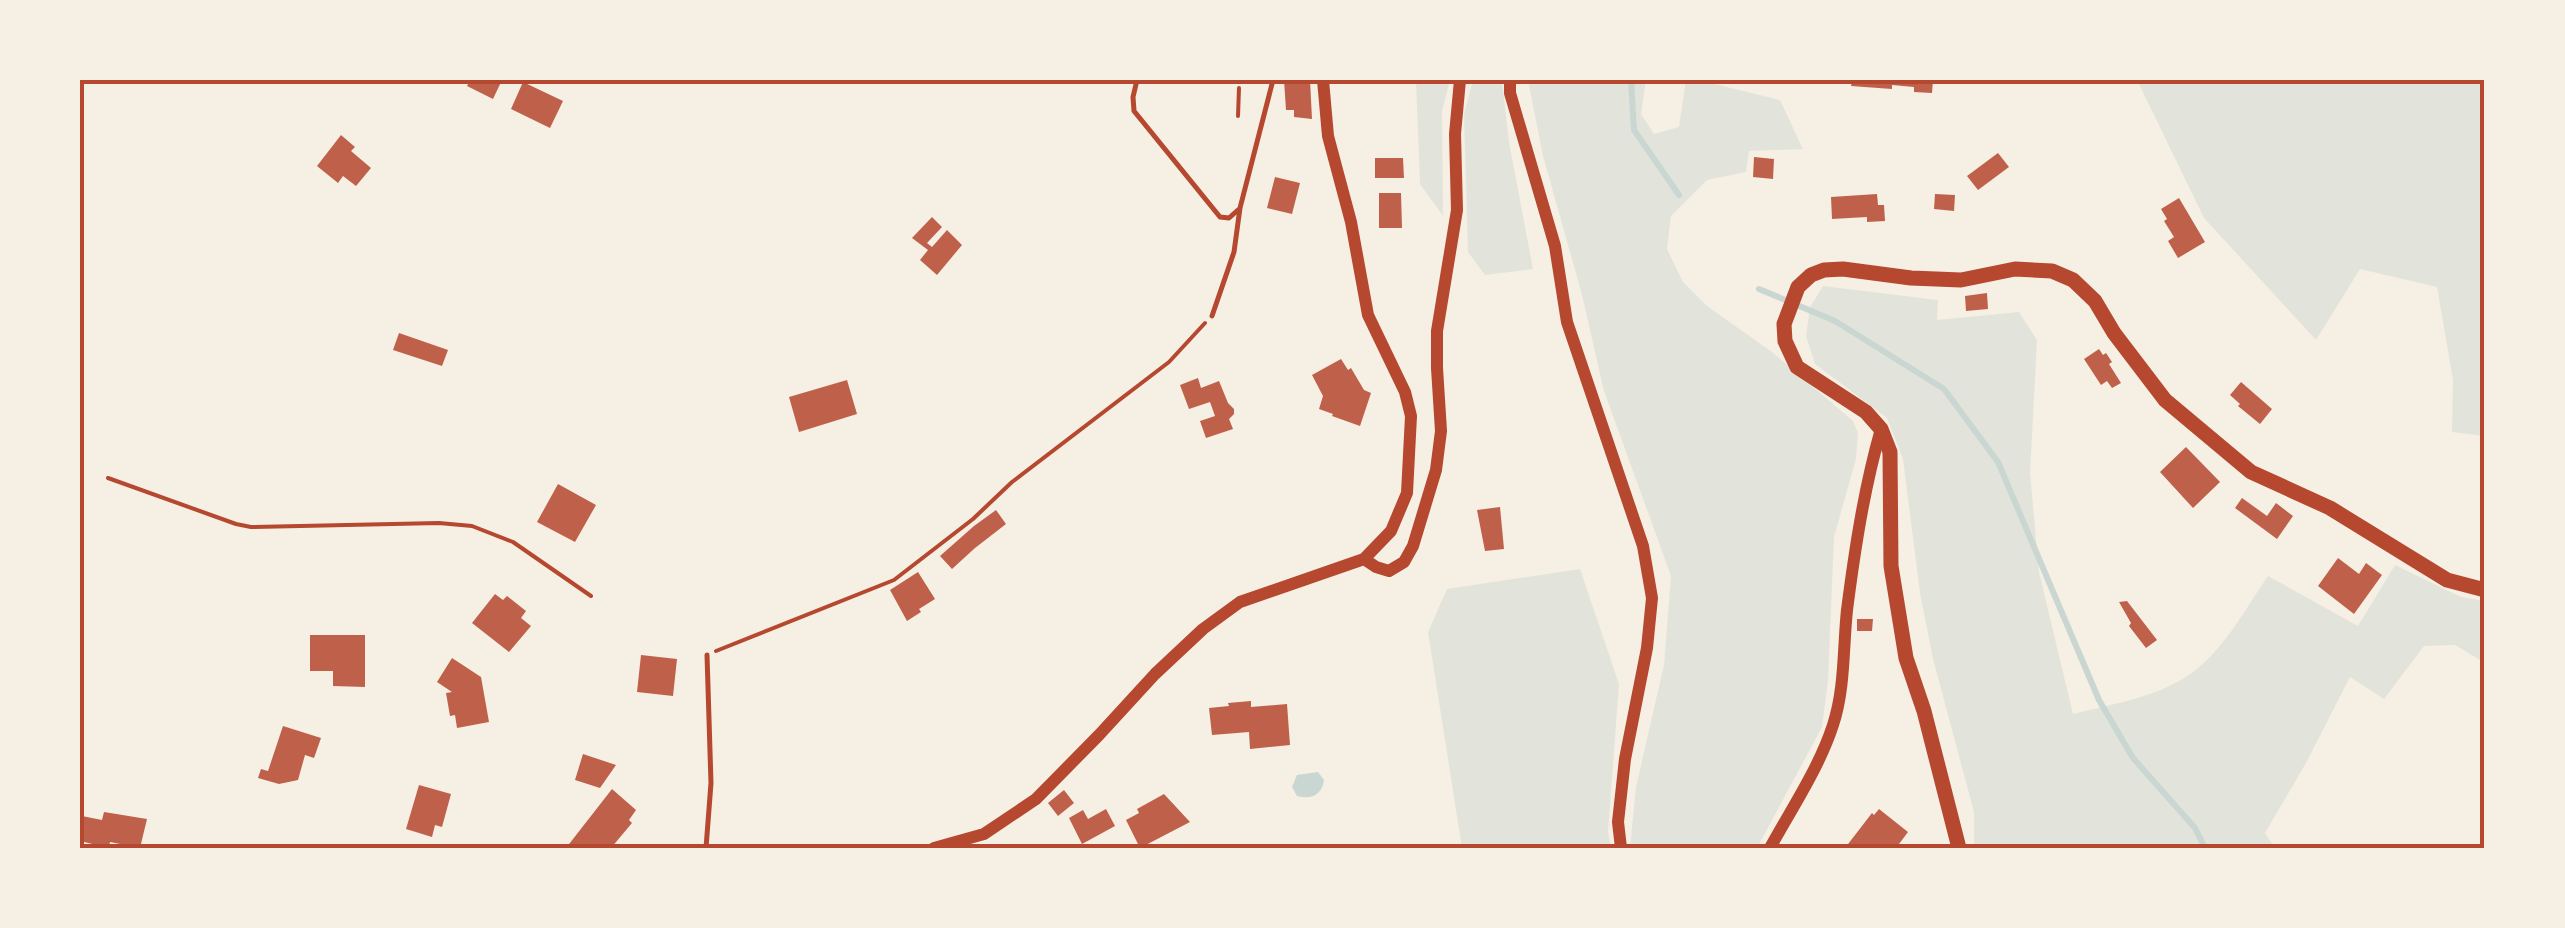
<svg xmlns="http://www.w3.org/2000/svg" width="2565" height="928" viewBox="0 0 2565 928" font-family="Lato,sans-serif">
	<rect width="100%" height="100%" fill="#f6efe4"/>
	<path fill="#e2e4dc" d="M1416,80H1450L1442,111L1443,216L1420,184Z
		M1473,80H1502L1509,142L1533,269L1485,275L1468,252L1464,114Z
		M1528,80H1646L1641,114L1654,134L1679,127L1686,80H1698L1780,100L1803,149L1749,151L1746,172L1707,180L1671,216L1667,249L1683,282L1707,306L1772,352L1853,421L1858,433L1856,459L1834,537L1828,681L1822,727L1757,848H1630L1636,787L1664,665L1671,576L1604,391L1581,291L1543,156Z
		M2137,80H2485V436L2452,432L2453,380L2437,287L2360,269L2316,340L2204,218Z
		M1823,286L1938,300L1937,320L2019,312L2037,340L2030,473L2039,572L2073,714C2113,704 2164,696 2197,669C2227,644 2246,608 2268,576L2358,626L2395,565L2461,597L2485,601V663L2455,645L2424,646L2384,699L2350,677L2306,763L2265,833L2275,848H1974V812L1933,659L1920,593L1903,459L1887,418L1815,364L1806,336L1810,307Z
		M1580,569L1619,684L1608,832L1611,848H1462L1428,632L1447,589Z"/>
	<path fill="#c9d6d2" d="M1318,772L1324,780C1322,795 1311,800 1297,796L1292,787L1297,775Z"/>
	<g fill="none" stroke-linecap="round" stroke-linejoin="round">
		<path stroke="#c9d6d2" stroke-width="6" d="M1631,80L1634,130L1679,195
			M1759,289L1835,321L1944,389L1998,462L2099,700L2133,758L2195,828L2205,848"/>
	</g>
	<path fill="#bf614a" d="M470,80H502L493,99L467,86Z
		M1284,80H1310L1312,119L1294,117V110H1286Z
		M1852,80H1933L1932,93L1914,92V87L1892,85V89L1851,86Z
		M523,82L563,101L550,128L511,109Z
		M341,135L355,147L351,151L371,168L356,186L343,176L338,183L317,166Z
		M1998,153L2009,167L1978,190L1967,176Z
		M1754,157L1774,159L1773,179L1753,177Z
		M1375,158H1403L1404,178H1375Z
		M1275,177L1300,183L1292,214L1267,208Z
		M1379,193H1401L1402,228H1379Z
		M1877,194L1878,205H1884L1885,221L1867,222V217L1832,219L1831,197Z
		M1935,194L1955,195L1954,211L1934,209Z
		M2179,198L2205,242L2178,258L2168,241L2174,237L2164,221L2167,219L2161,209Z
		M932,217L942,227L927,243L932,247L947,230L962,245L937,275L920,260L928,250L912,238Z
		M1987,293L1988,309L1966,311L1965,296Z
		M399,333L448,350L442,366L393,350Z
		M2099,349L2103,355L2106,353L2112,362L2109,364L2121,383L2112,388L2107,381L2101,385L2084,359Z
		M1341,359L1348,370L1351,368L1364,390L1371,393L1360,426L1332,416L1333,414L1319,409L1323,396L1312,375Z
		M1198,378L1201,388L1219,381L1228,403L1234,409V414L1229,419L1233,429L1206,438L1200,421L1215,416L1210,402L1189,409L1180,385Z
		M847,380L857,414L799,432L789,397Z
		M2241,382L2272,409L2260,424L2238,406L2240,404L2230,395Z
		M2186,447L2220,482L2193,508L2160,472Z
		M558,484L596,505L575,542L537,522Z
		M2242,498L2267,516L2276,503L2293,516L2277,539L2235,508Z
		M1500,507L1504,549L1485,551L1477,510Z
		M996,510L1006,524L975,548L952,569L940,556L974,526Z
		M2338,558L2359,574L2366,563L2382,575L2354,614L2318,586Z
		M918,572L935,599L919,609L921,612L907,621L890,590Z
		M495,594L503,600L507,596L526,611L521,618L531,626L509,652L472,623Z
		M2127,601L2157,640L2146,648L2129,626L2131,623L2119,602Z
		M1857,619H1873L1872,631H1857Z
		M310,635H365V687L333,686V671H310Z
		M641,655L677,659L673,696L637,692Z
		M452,658L481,677L489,722L457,728L455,715L450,716L446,693L452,692L437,682Z
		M1251,701V707L1287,704L1290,745L1250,749L1249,732L1212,735L1209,708L1229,706L1228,703Z
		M283,726L321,738L314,758L305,755L298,780L279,784L258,778L261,769L268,771Z
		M583,754L616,765L600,788L575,780Z
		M419,785L451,794L442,827L435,825L432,837L406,829Z
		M612,789L636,810L629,820L632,823L611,848H566Z
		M1064,790L1074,803L1058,816L1048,803Z
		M1164,794L1190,822L1140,848L1126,820L1139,813L1137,809Z
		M1106,809L1115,826L1082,844L1069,818L1083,810L1088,819Z
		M1879,809L1908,832L1896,848H1845L1872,813L1874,815Z
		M104,812L147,819L140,848L110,842L109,848L80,841L82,816L102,820Z"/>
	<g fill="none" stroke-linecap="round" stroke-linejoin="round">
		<path stroke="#b5482f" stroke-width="4" d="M1238,116L1239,88
			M108,478L236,524L251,527L439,523L472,526L513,542L591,596
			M716,651L894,580L973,519L1012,482L1169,362L1205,323"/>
		<path stroke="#b5482f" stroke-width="5" d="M1137,80L1133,97L1134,111L1220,217L1229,218L1238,210
			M1212,316L1234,252L1240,208L1273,80
			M706,848L711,783L707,655"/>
		<path stroke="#b5482f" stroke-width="12" d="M1510,80V93L1555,246L1567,322L1643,546L1652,598L1647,648L1625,759L1618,822L1621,848
			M1364,559L1376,567L1389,571L1404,562L1413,546L1436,470L1441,431L1437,368V331L1457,210L1455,134L1460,80
			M934,848L984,834L1036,799L1099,735L1155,674L1203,629L1240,602L1364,559L1391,531L1407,493L1411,416L1405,392L1368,315L1351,222L1328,136L1323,80
			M1770,848C1792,808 1819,768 1833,725C1845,689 1843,648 1847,610C1855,548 1864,489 1881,429"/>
		<path stroke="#b5482f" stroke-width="15" d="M1959,848L1924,711L1906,658L1891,566L1890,452L1881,429L1866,412L1797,367L1785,341L1784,324L1798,287L1811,275L1824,270L1843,269L1911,278L1961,280L2015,269L2052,271L2073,280L2095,301L2114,333L2165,400L2251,472L2330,508L2447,580L2485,590"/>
	</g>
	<rect width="2565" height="928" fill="none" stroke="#f6efe4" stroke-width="165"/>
	<rect x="82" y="82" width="2400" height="764" fill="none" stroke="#b5482f" stroke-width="4"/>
</svg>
